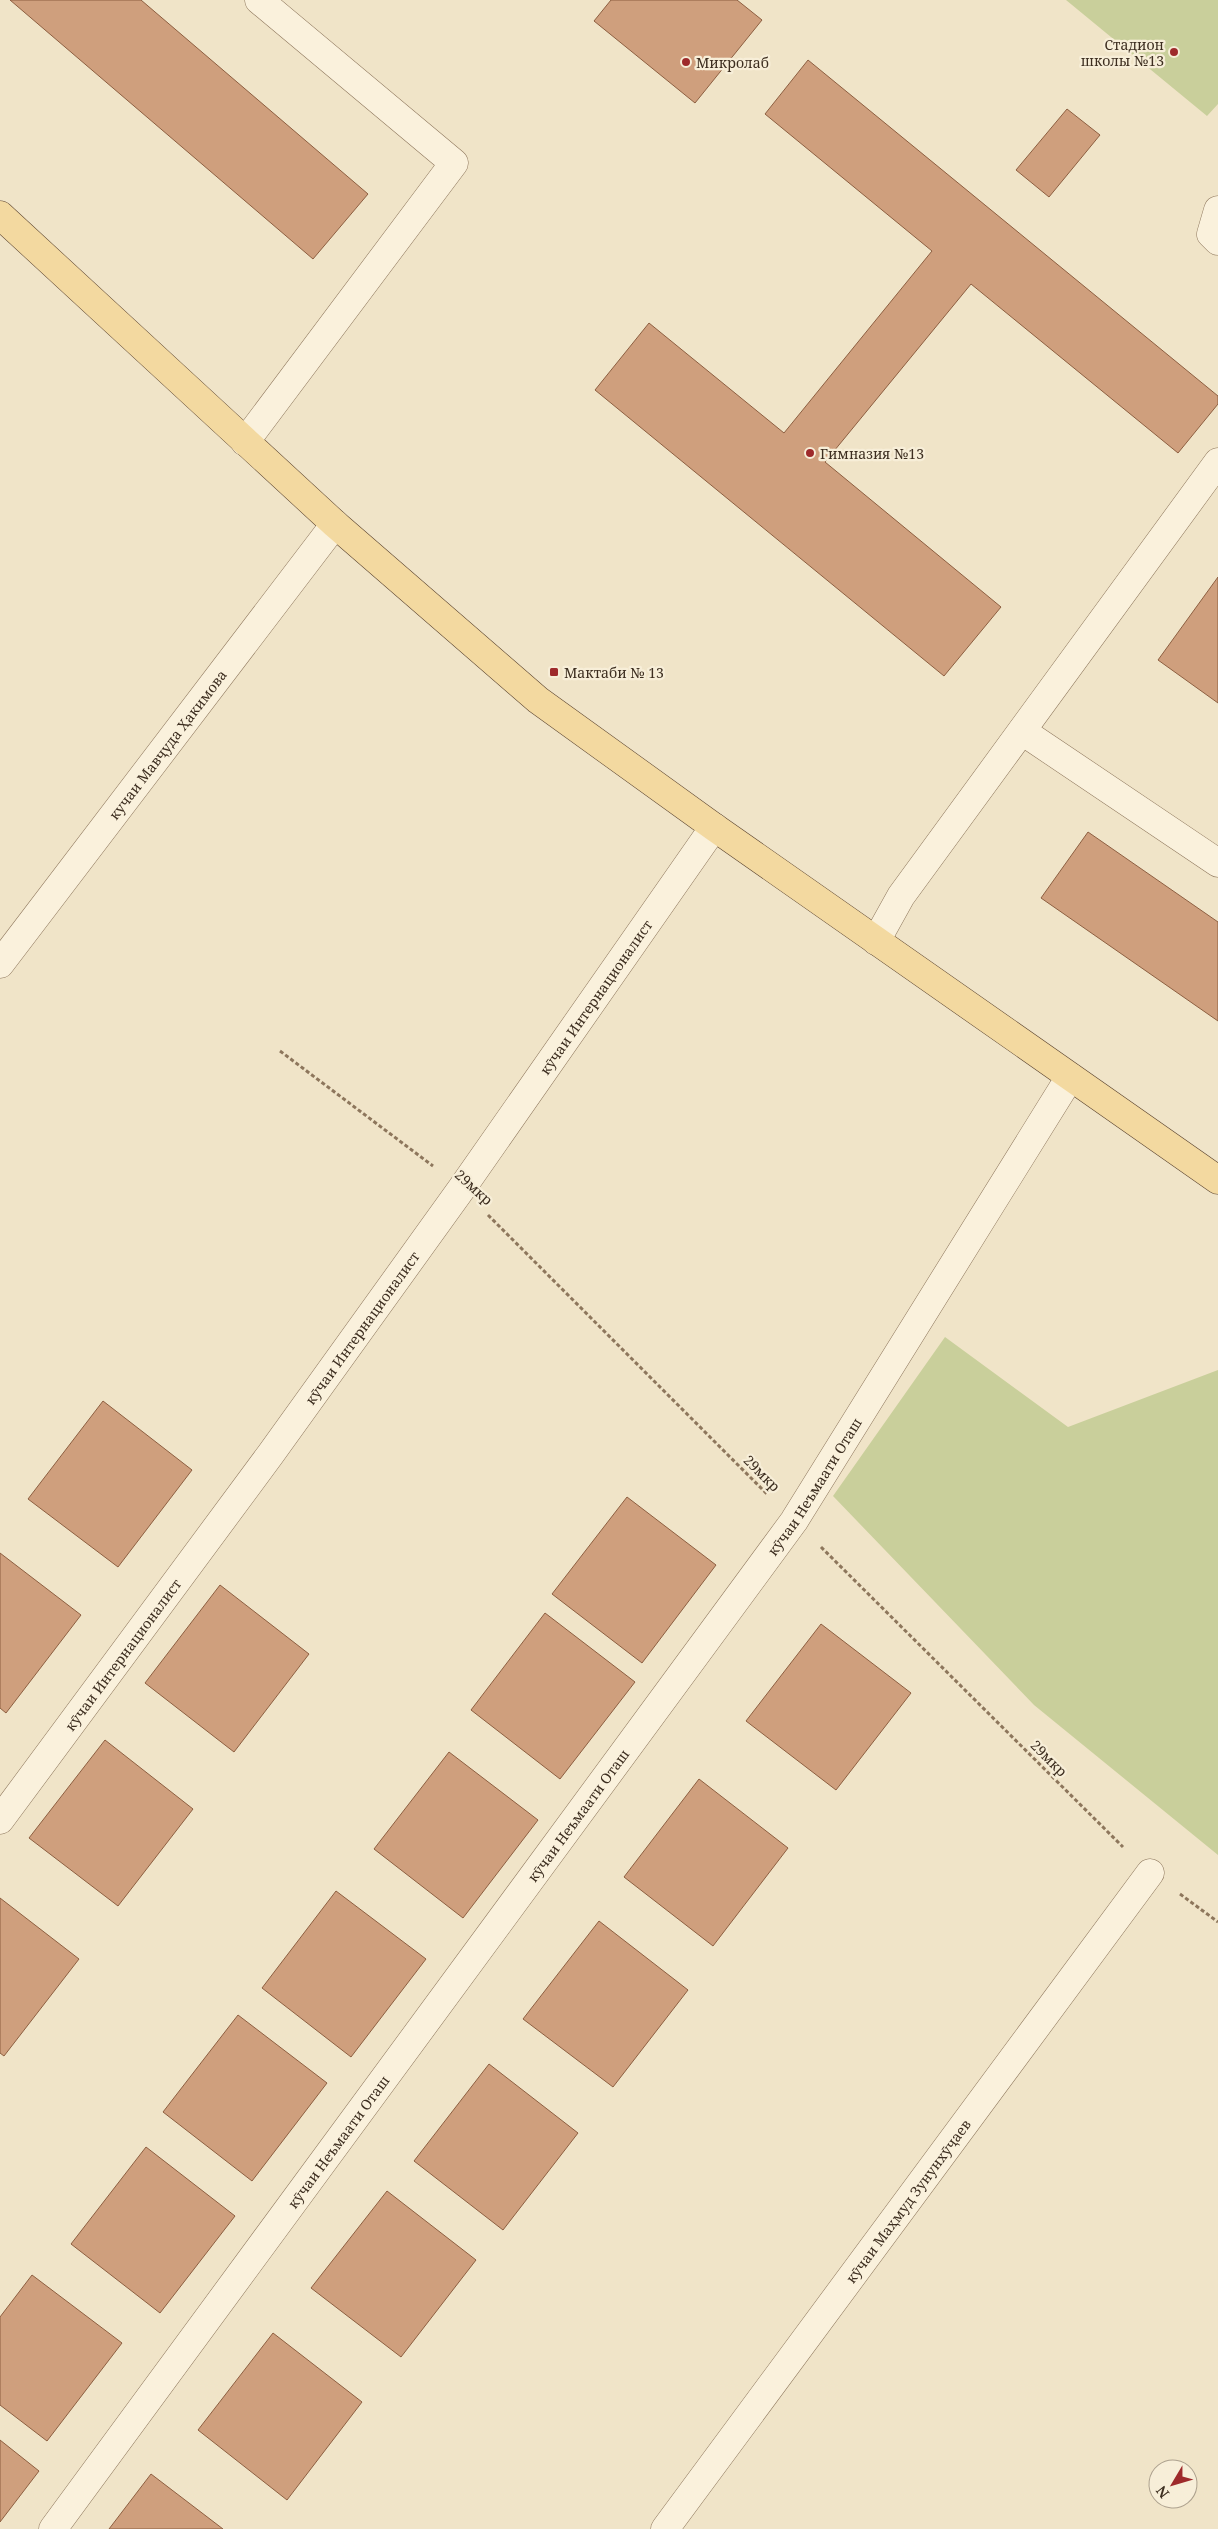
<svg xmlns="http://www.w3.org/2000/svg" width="1218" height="2529" viewBox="0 0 1218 2529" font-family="'Noto Serif',serif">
	<rect width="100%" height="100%" fill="#f0e4c8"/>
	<path fill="#c9cf9b" d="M1066,0H1218V104L1207,116Z
		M945,1337L1068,1427L1218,1370V1855L1034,1705L833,1496Z"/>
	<path fill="#cf9f7d" stroke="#8d5f41" d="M10,0H141L368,194L313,259Z
		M611,0H737L762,20L695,103L594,21Z
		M808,60L1218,396V404L1178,453L971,284L825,462L1001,607L944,676L595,390L649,323L784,433L932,251L765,114Z
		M1067,109L1100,135L1049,197L1016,170Z
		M1218,577V703L1158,660Z
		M1088,832L1218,922V1021L1041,898Z
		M103,1401L192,1470L118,1567L28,1499Z
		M627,1497L716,1565L642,1663L552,1594Z
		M0,1553L81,1615L6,1713L0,1708Z
		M220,1585L309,1654L234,1752L145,1683Z
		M545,1613L635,1682L560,1779L471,1710Z
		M821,1624L911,1693L836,1790L746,1721Z
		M105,1740L193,1809L118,1906L29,1838Z
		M449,1752L538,1820L463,1918L374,1849Z
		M699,1779L788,1848L713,1946L624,1877Z
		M336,1891L426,1959L351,2057L262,1988Z
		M0,1898L79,1959L4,2056L0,2053Z
		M599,1921L688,1990L613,2087L523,2019Z
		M238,2015L327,2083L252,2181L163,2112Z
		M489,2064L578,2133L503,2230L414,2161Z
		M146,2147L235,2216L160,2313L71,2244Z
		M387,2191L476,2260L401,2357L311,2288Z
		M32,2275L122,2343L47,2441L0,2405V2317Z
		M273,2333L362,2402L287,2500L198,2430Z
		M0,2440L39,2471L0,2522Z
		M151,2474L223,2529H109Z"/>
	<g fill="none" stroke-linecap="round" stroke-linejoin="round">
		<defs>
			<g id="minor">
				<path d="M1218,210L1211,234L1218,241"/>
				<path d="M245,442L454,163L259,0"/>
				<path d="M1022,731L1218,863"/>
				<path d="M876,941L901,896L1218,462"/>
				<path id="s1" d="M0,964L335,524"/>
				<path id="s2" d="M0,1820L270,1455L462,1188L714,827"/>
				<path id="s3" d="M53,2529L794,1521L1070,1077"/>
				<path id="s4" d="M665,2529L1150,1873"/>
			</g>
			<path id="major" d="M0,215L335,524L538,700L714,827L1218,1180"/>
		</defs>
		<use href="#minor" stroke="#8d765c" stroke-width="29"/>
		<use href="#major" stroke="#5b4430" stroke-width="29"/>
		<path stroke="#8d765c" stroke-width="3" stroke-dasharray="4 2.5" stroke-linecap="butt" d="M280,1051L433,1166
			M488,1215L768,1495
			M821,1547L1123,1847
			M1180,1894L1218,1922"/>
		<use href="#minor" stroke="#faf1dc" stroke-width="28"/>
		<use href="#major" stroke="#f3d9a0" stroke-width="28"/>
	</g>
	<g fill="#9e2a2b" stroke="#f7eed8" stroke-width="2">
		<circle cx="1174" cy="52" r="5"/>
		<circle cx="686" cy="62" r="5"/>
		<circle cx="810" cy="453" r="5"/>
		<rect x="549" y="667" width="10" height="10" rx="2.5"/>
	</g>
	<g text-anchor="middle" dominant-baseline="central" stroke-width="4.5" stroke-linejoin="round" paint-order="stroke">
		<g font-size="14" fill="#3d2e20" stroke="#f7eed8" text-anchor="start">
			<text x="1164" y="44" text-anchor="end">Стадион<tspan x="1164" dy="16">школы №13</tspan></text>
			<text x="696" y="62">Микролаб</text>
			<text x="820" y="453">Гимназия №13</text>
			<text x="564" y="672">Мактаби № 13</text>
		</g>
		<g font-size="14" fill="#3d2e20" stroke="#f7eed8">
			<text stroke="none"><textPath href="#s1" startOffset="276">кучаи Мавҷуда Ҳакимова</textPath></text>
			<text stroke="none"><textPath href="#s2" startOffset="1016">кӯчаи Интернационалист</textPath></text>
			<text transform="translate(474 1187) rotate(42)">29мкр</text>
			<text stroke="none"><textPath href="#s2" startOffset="611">кӯчаи Интернационалист</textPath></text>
			<text transform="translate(762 1473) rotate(45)">29мкр</text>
			<text stroke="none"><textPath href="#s3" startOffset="1291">кӯчаи Неъмаати Оташ</textPath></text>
			<text stroke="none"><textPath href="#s2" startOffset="206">кӯчаи Интернационалист</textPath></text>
			<text transform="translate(1049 1758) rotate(45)">29мкр</text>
			<text stroke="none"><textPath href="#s3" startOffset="886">кӯчаи Неъмаати Оташ</textPath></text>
			<text stroke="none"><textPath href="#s3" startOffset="481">кӯчаи Неъмаати Оташ</textPath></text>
			<text stroke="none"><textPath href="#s4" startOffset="408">кӯчаи Маҳмуд Зунунхӯҷаев</textPath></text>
		</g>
	</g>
	<g transform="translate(1173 2484) rotate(232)"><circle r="24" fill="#f7eed8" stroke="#ada18e"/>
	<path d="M0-4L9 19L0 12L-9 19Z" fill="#9e2a2b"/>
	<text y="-8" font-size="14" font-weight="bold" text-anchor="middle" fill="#3d2e20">N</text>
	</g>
</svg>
